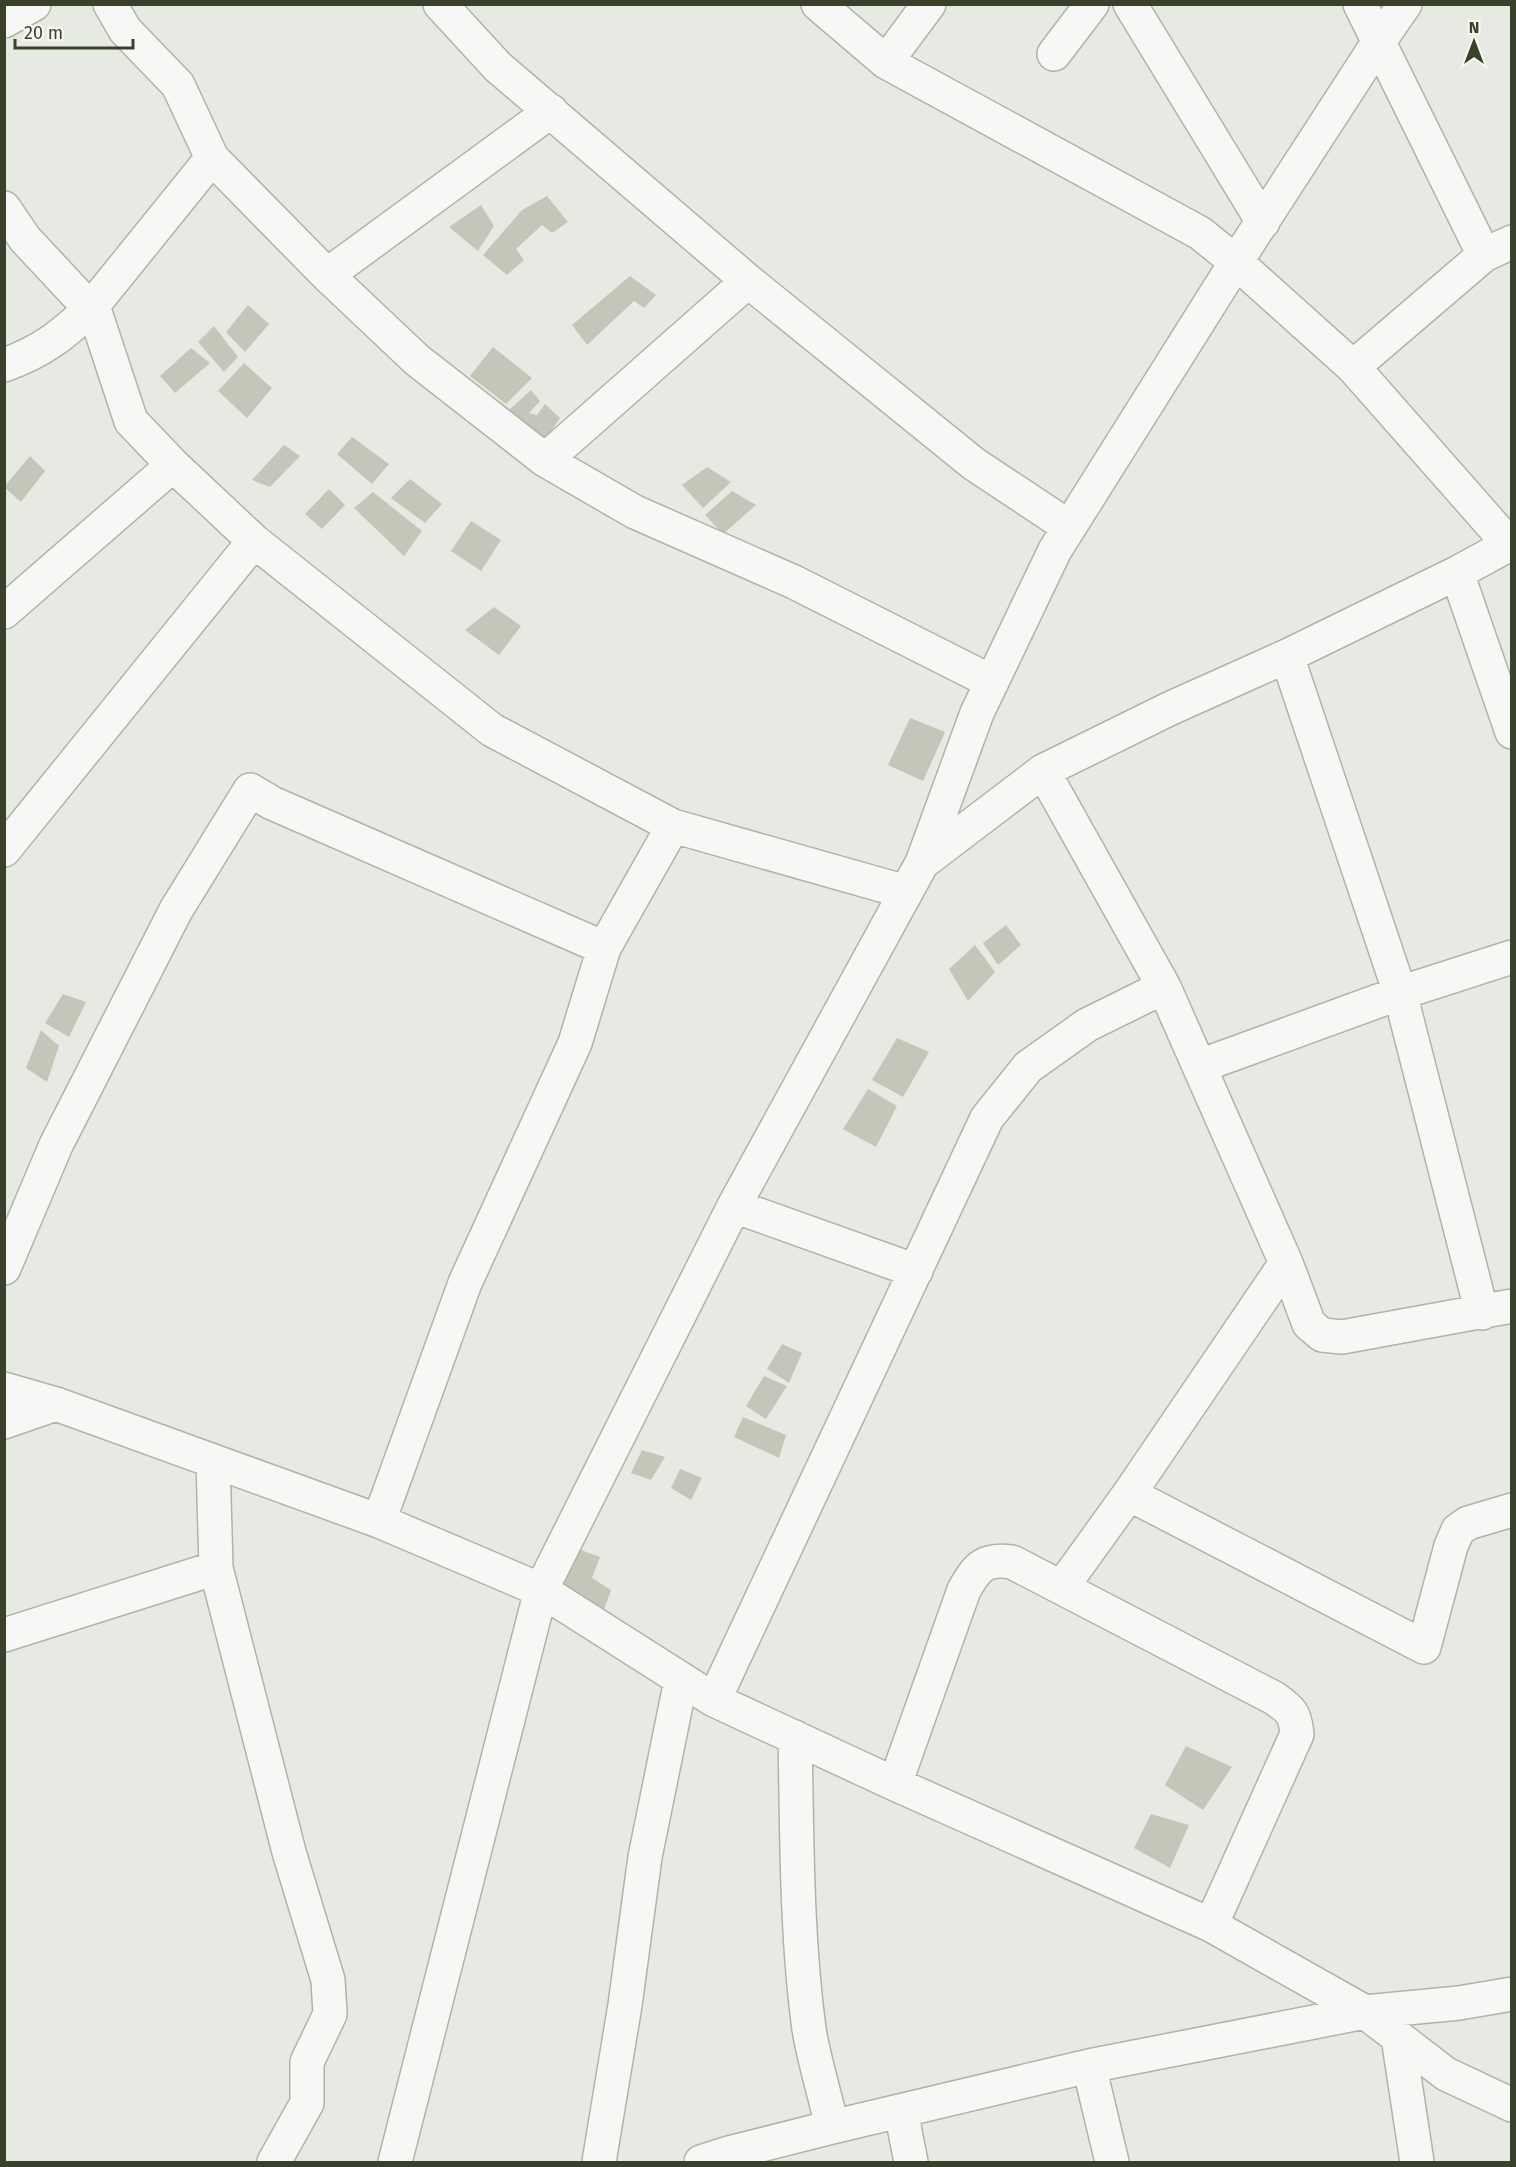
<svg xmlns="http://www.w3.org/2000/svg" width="1516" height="2167" viewBox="0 0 1516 2167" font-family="'Fira Sans',sans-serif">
	<rect width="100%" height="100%" fill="#e7eae2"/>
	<path fill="#c2c7b9" d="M547,196L568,222L552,233L542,225L516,249L524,260L507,275L483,255L522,210Z
		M481,205L494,226L478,251L449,227Z
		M630,276L656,295L644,308L634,301L587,345L572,325Z
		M248,305L269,324L245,352L226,332Z
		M214,326L238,357L224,372L198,342Z
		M493,347L532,378L506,404L470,376Z
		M191,348L210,363L175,393L160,376Z
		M244,363L272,388L247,418L218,391Z
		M531,390L540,401L529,413L537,415L545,404L560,418L541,446L507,412Z
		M352,437L389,464L372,484L337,454Z
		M284,445L300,456L270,487L252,480Z
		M30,456L45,471L21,502L4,487Z
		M707,467L731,482L703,508L682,485Z
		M410,479L442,504L425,523L391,498Z
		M329,489L345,505L322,529L305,514Z
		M732,491L756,505L723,534L705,515Z
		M373,492L422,531L404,556L354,508Z
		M471,521L501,540L481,571L451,551Z
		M494,607L521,626L499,655L465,630Z
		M910,718L945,732L923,781L888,765Z
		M1006,925L1021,945L998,965L983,943Z
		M975,945L995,972L968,1001L949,969Z
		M63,994L86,1002L69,1037L45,1023Z
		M41,1030L59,1046L47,1082L26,1068Z
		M897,1038L929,1052L903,1097L872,1080Z
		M868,1089L897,1106L876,1147L843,1129Z
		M782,1344L802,1353L789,1383L767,1369Z
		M764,1376L787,1386L766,1419L746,1406Z
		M743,1417L786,1435L779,1458L734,1437Z
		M642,1450L665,1457L651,1480L631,1473Z
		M680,1469L702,1478L691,1500L671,1488Z
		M581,1550L600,1557L592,1578L611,1590L604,1610L560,1589Z
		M1186,1746L1232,1767L1203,1810L1165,1785Z
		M1151,1814L1189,1825L1170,1868L1134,1848Z"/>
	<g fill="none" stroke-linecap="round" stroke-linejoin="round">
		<defs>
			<path id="street" d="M110,4L125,30L178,85L212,158L327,275L417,360L545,460L635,512L794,582L992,682
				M440,4L498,67L748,281L974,464L1069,527
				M818,4L886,62L1200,233L1236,262L1353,367L1509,544
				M1130,4L1263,222
				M1360,4L1484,255
				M4,21L34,4
				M1054,54L1092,4
				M886,62L929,4
				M4,208L25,239L96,315L131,421L173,465L254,541L492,730L673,826L906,892
				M327,275L551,111
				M4,365C41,352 63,335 90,309L212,158
				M1353,367L1484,255L1512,242
				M545,460L748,281
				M1457,573L1512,732
				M4,612L173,465
				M1287,656L1400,993L1482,1313
				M1043,771L1164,987L1286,1263L1309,1324L1322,1335L1342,1337L1512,1306
				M4,850L254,541
				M922,863L1043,771L1171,708L1287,656L1457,573L1512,543
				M1200,1066L1400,993L1512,957
				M734,1206L916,1271
				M4,1268L56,1145L176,910L250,790L272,803L604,948
				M4,1389L56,1404L379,1521L541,1590L714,1700L895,1784L1211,1925L1365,2012L1446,2074L1512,2105
				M4,1422L56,1404
				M213,1461L216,1568L289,1852L328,1980L330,2014L307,2062V2103L274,2162
				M1129,1494L1424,1647L1451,1546L1458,1530L1468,1523L1512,1510
				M379,1521L465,1283L575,1043L604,948L673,826
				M1062,1587L1129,1494L1286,1263
				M4,1635L216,1568
				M714,1700L987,1118L1028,1067L1087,1025L1164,987
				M795,1737C797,1834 796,1932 809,2029C814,2061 825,2094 832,2127
				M895,1784L964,1590C977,1567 984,1558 1012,1562L1274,1698C1291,1710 1295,1713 1297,1734L1211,1925
				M1398,2037L1417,2162
				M1089,2066L1112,2162
				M901,2111L911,2162
				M395,2162L541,1590L734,1206L922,863L977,713L1055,550L1236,262L1378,43L1405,4
				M599,2162L625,2005L645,1857L681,1680
				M701,2162L729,2153L832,2127L1089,2066L1365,2012L1459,2003L1512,1994"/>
		</defs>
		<use href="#street" stroke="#afb4a7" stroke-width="36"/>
		<use href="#street" stroke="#f7f8f5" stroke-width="33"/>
	</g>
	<rect width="1516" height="2167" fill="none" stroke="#39412a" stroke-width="12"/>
	<g transform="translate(1474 42)" stroke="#f6f7f1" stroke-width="4.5" paint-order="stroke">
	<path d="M0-4.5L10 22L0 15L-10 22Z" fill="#39412a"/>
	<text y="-9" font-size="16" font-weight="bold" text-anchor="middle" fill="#39412a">N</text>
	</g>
	<path d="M15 39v9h118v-9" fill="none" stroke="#39412a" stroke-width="3"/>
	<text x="24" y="39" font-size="18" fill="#39412a" stroke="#f6f7f1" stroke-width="4.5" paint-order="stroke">20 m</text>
</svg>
